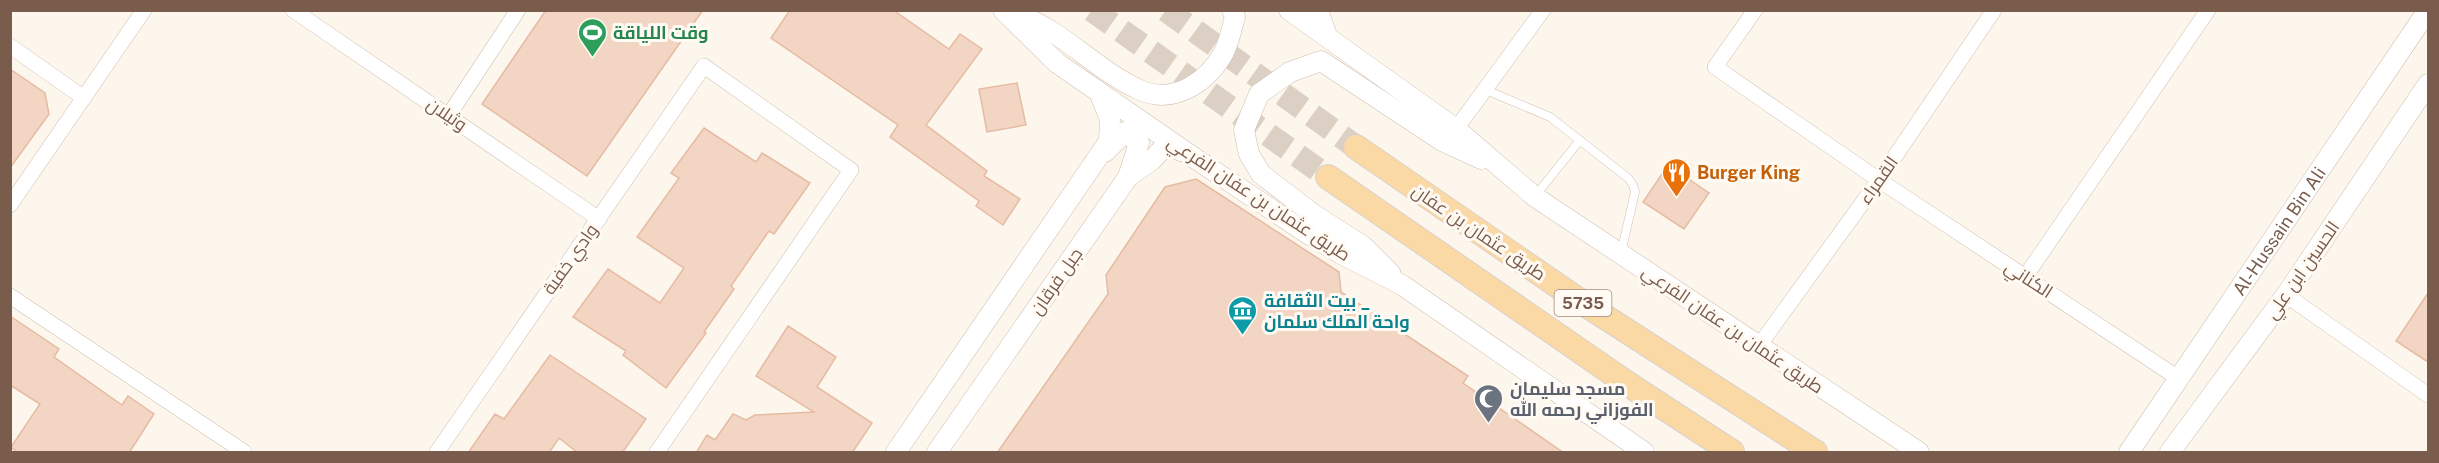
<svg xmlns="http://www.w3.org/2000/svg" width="2439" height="463" viewBox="0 0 2439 463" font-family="'Public Sans',Cairo,sans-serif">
	<rect width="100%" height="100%" fill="#fdf6ec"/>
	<path fill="#f3d5c3" stroke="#e6bba3" stroke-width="1.5" d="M546,10H703L587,176L482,104Z
		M790,10H893L949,49L960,34L982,49L926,125L987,171L984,176L1020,199L1003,225L976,206L979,201L890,137L898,125L771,38Z
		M10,69L45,93L49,114L10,168Z
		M1017,83L1026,125L987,132L979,89Z
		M704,128L756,162L762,153L810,183L774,234L769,231L731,286L734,289L704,332L706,333L666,388L623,355L626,351L573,317L608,269L660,303L684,268L637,237L679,178L671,173Z
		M1668,165L1709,193L1684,229L1643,202Z
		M1196,179L1339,272L1341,292L1468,376L1463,383L1564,453H997L1108,294L1106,275L1165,187Z
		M2428,293V362L2396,341Z
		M10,316L59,349L54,357L122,405L128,396L154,414L129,453H18L11,447L40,404L10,385Z
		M788,326L836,357L817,387L872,423L852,453H696L707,435L715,440L733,414L746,420L755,415L814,412L756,376Z
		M550,355L646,419L622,453H578L559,438L549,453H468L495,414L504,419Z"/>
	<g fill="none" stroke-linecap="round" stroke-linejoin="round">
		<path stroke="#dcd0c4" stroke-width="24" stroke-dasharray="24 12" stroke-linecap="butt" d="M1092,10L1328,177
			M1166,10L1356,147"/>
		<defs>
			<path id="service" d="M1486,90L1550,117L1628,178L1633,185L1635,192L1621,253
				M1536,195L1580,140"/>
			<path id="minor" d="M293,10L599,219
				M1755,10L1715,67L1879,180L2178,378
				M10,46L84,98
				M449,115L518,10
				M1456,129L1543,10
				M10,205L144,10
				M2025,277L2208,10
				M2286,295L2428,395
				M10,296L244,452
				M1758,347L1879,180L1994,10
				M437,452L704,66L851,170L657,452"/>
			<g id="tertiary">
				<path d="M1003,10L1057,63L1193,157L1305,232L1341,254L1402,285L1644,452"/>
				<path d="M1289,10L1456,129L1535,197L1919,452"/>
				<path d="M1318,10L1327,36"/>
				<path d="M1014,12C1027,18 1040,24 1051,31C1081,50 1108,76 1140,90C1174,105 1208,82 1224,52C1229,42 1232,28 1235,17L1232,10"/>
				<path d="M1105,152L1125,132L1139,143L1128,177"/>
				<path d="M1391,274L1363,246L1313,214L1261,174L1249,154L1244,130L1259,94L1290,72L1321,61L1442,141L1481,159"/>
				<path d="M896,452L1109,141L1110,119L1099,92"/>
				<path d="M937,452L1128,177L1152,160L1167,144L1181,151"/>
				<path id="s1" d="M2129,452L2428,10"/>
				<path d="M2170,452L2286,295L2428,84"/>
			</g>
			<path id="primary" d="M1356,147L1577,299L1815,452
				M1328,177L1625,382L1732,452"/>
		</defs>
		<use href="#service" stroke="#d1beb0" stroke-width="9"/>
		<use href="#minor" stroke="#d1beb0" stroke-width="16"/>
		<use href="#tertiary" stroke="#d1beb0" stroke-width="21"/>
		<use href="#primary" stroke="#dad1cd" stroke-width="26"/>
		<use href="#service" stroke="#fff" stroke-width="8"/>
		<use href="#minor" stroke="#fff" stroke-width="15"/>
		<use href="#tertiary" stroke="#fff" stroke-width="20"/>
		<use href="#primary" stroke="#fbd9a5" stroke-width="24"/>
	</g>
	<defs>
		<symbol id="stadium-pin" viewBox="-11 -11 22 30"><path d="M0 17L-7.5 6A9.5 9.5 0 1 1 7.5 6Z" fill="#2e9e5b" stroke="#fffaf3"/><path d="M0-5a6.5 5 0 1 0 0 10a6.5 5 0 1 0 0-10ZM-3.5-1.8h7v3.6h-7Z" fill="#fff"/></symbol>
		<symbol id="restaurant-pin" viewBox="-11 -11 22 30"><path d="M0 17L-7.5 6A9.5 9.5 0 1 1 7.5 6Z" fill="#e8710a" stroke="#fffaf3"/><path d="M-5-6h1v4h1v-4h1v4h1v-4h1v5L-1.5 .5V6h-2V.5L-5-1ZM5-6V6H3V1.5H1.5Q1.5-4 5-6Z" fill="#fff"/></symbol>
		<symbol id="museum-pin" viewBox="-11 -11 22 30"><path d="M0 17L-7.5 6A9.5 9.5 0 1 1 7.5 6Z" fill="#0f9aa8" stroke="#fffaf3"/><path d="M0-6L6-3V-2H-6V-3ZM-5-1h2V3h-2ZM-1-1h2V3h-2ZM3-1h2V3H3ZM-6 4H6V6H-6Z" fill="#fff"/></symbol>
		<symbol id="mosque-pin" viewBox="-11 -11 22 30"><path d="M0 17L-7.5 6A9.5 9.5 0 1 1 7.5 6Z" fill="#6b7280" stroke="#fffaf3"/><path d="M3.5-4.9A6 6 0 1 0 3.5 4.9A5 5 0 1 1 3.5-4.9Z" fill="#fff"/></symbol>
	</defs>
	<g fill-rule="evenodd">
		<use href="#stadium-pin" x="576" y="16" width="33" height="45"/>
		<use href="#restaurant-pin" x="1660" y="156" width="33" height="45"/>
		<use href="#museum-pin" x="1226" y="294" width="33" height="45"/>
		<use href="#mosque-pin" x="1472" y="382" width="33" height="45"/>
	</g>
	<g text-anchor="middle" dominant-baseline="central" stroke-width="6" stroke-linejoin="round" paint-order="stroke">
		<rect fill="#fffaf3" stroke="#a28b7f" stroke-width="1.5" x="1554.5" y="290" width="57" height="26" rx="4.5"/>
		<g font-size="16" font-weight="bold" fill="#7a5c4d">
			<text x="1583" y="303">5735</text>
		</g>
		<g font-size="18" font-weight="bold" fill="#27864d" stroke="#fffaf3" text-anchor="start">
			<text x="613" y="32">وقت اللياقة</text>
		</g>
		<g font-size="18" fill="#7a5c4d" stroke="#fffaf3">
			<text transform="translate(447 114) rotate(34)">وثيلان</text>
			<text transform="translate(1878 180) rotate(-55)">القمراء</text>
			<text transform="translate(1259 198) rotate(33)">طريق عثمان بن عفان الفرعي</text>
			<text stroke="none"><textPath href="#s1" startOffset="267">Al-Hussain Bin Ali</textPath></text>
			<text transform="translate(1479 232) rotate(34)">طريق عثمان بن عفان</text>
			<text transform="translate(570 259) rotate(-55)">وادي خفية</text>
			<text transform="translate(2302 270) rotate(-55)">الحسين ابن علي</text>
			<text transform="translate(2029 279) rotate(33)">الكناني</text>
			<text transform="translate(1056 281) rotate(-55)">جبل فرقان</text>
			<text transform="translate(1733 329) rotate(34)">طريق عثمان بن عفان الفرعي</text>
		</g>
		<g font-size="18" font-weight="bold" fill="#c56008" stroke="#fffaf3" text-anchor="start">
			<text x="1697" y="172">Burger King</text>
		</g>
		<g font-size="18" font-weight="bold" fill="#0d838f" stroke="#fffaf3" text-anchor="start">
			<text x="1264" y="300">بيت الثقافة _<tspan x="1264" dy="21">واحة الملك سلمان</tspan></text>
		</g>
		<g font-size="18" font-weight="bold" fill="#5b616d" stroke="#fffaf3" text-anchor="start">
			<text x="1510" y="388">مسجد سليمان<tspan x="1510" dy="21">الفوزاني رحمه الله</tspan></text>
		</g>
	</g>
	<rect width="2439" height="463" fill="none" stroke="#7a5c4d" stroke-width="24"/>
</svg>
